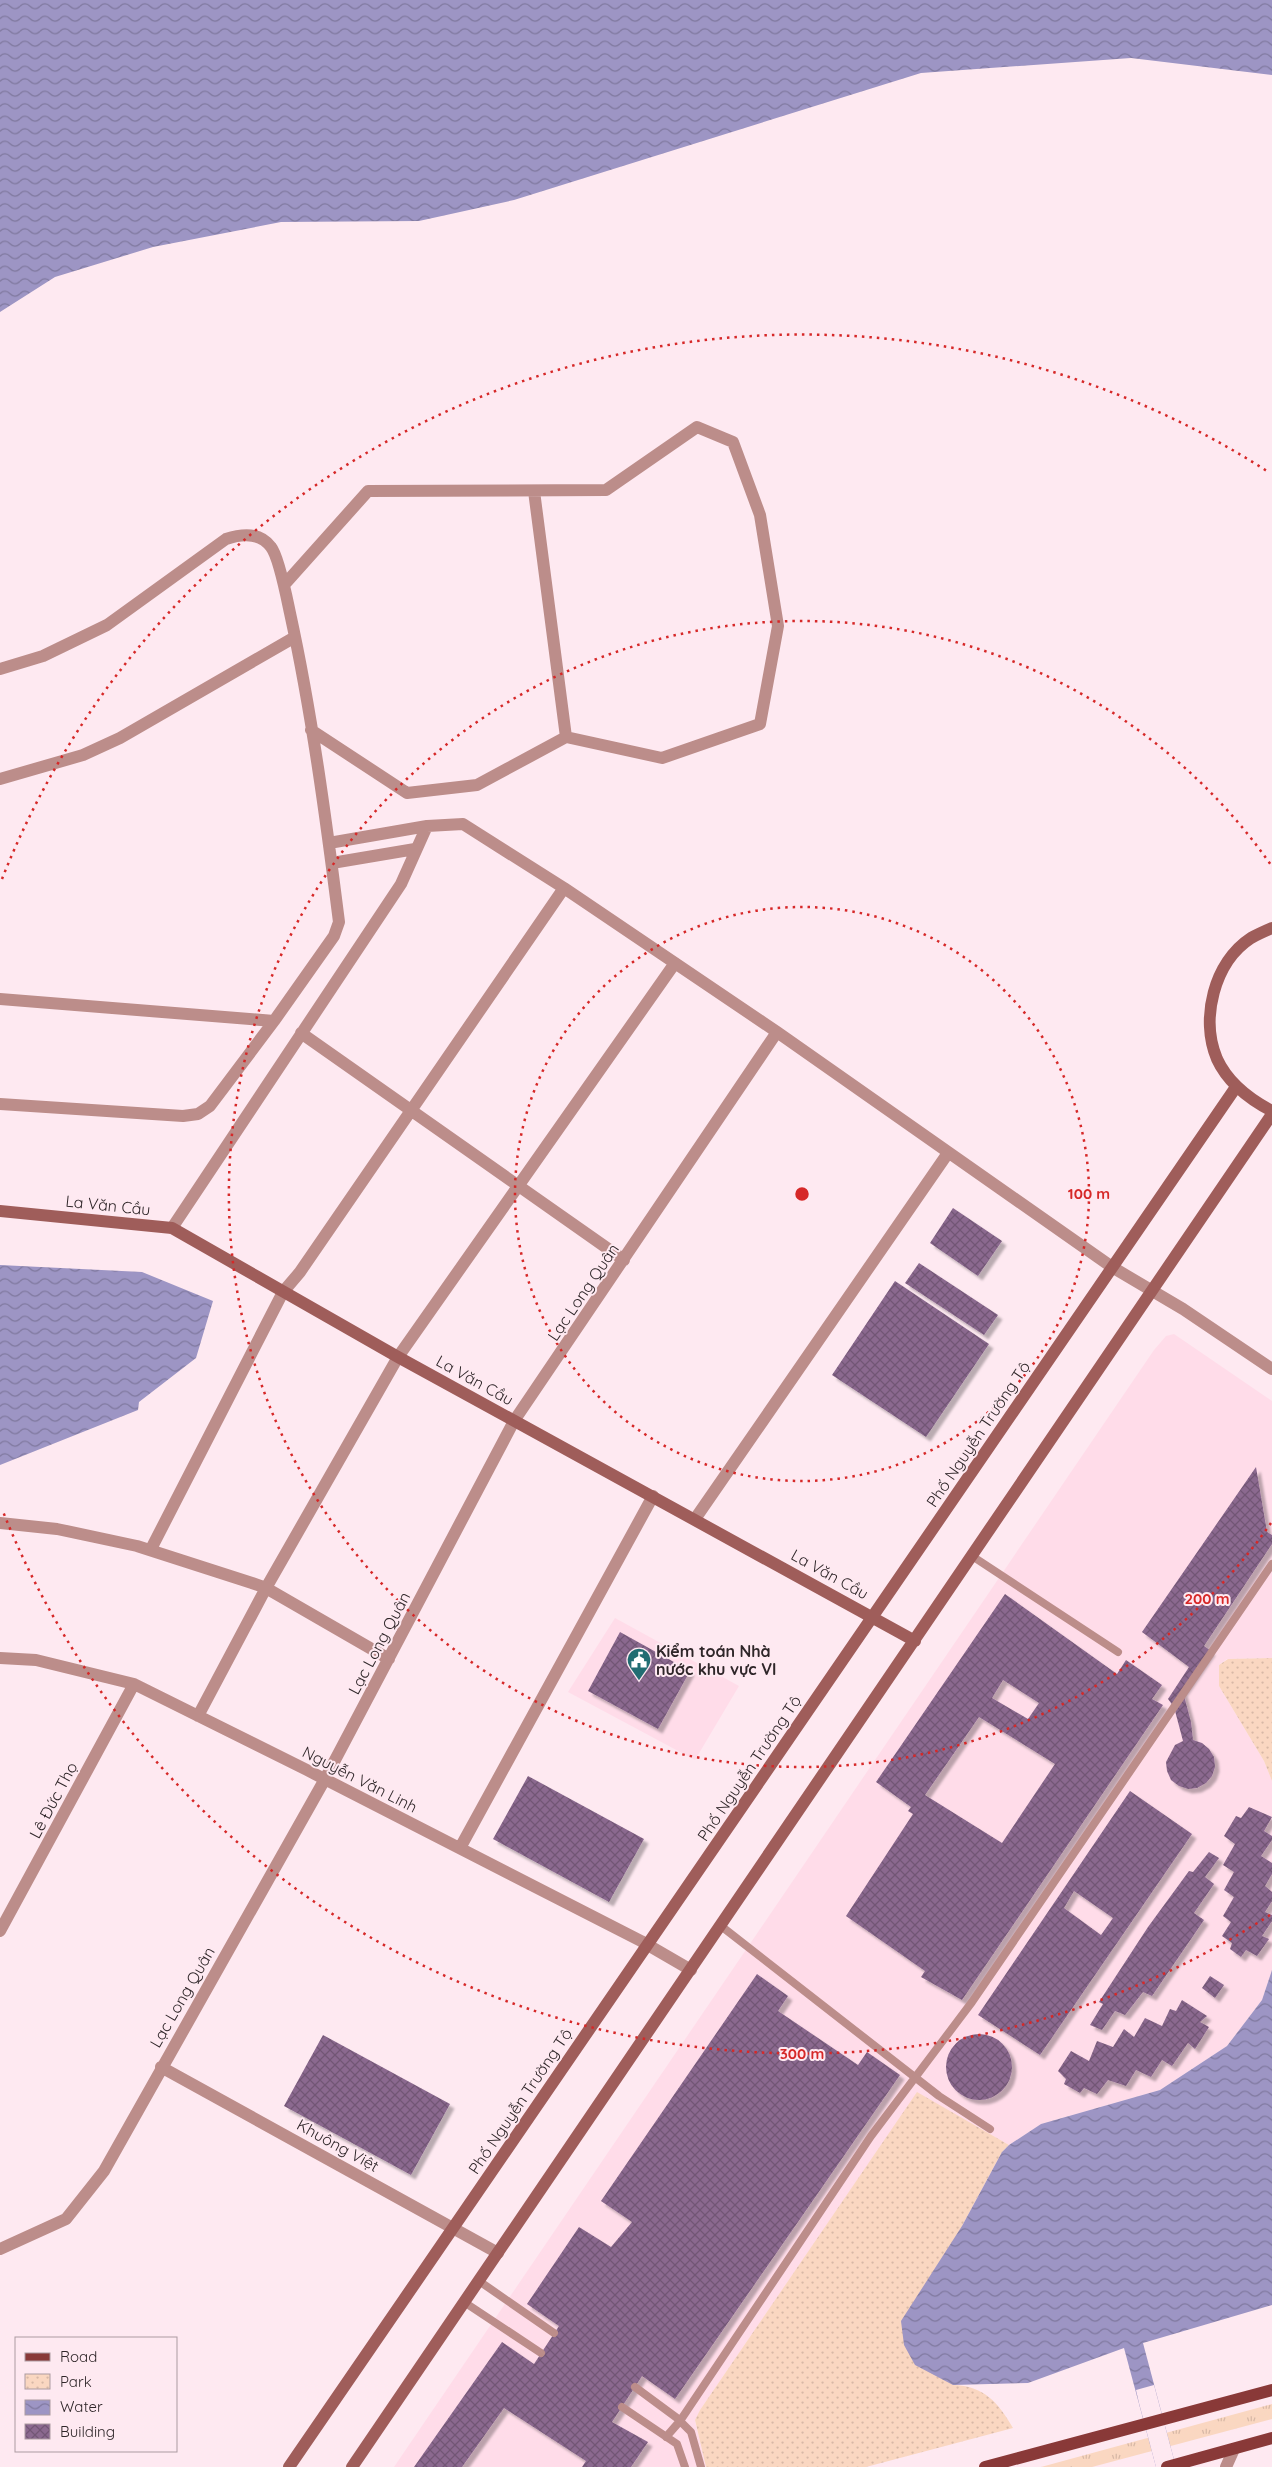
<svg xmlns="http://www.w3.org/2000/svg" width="1272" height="2467" viewBox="0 0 1272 2467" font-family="Quicksand,sans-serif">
	<defs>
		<pattern id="grass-tufts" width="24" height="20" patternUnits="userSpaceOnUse" patternTransform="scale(1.25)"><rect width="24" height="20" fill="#fad7c1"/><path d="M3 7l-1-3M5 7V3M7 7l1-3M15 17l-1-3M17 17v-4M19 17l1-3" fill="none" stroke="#d7b8a6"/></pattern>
		<pattern id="park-dots" width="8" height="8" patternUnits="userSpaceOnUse" patternTransform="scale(1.25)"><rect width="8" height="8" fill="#fad7c1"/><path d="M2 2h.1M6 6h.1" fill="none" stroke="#d7b8a6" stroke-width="1.8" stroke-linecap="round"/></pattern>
		<pattern id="water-waves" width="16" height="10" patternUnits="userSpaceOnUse" patternTransform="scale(1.25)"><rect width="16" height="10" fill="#9d95c4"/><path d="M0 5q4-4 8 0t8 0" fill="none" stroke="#80799f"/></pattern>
		<pattern id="building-cross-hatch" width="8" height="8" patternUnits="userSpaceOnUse" patternTransform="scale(1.25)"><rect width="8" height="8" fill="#8b698f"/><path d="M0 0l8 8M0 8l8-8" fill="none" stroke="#725675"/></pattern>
		<filter id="shadow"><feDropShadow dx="4.5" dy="4.5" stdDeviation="1" flood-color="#0004"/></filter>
	</defs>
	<rect width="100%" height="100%" fill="#fee9f1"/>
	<path fill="#ffdce9" d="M1174,1334L1272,1401V1658L1227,1659L1219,1665V1686L1264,1761L1272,1781V1970L1262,2000L1227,2046L1160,2090L1041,2124L1009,2145L917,2093L700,2410L695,2421L706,2467H394L1154,1350L1166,1336Z
		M615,1618L739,1686L695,1760L568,1692Z"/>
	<path fill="url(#grass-tufts)" d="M1272,2404V2419L1092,2467H1041Z"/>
	<path fill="url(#park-dots)" d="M1272,1658V1781L1264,1761L1219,1686V1665L1228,1659Z
		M917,2092L1009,2145L1002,2152L962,2226L953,2385C984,2386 998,2402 1013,2428L866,2467H706L695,2420L700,2410Z"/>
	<path fill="url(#water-waves)" d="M0,0H1272V75L1131,58L921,73L514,200L419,221L281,222L153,247L55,277L0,312Z
		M0,1265L142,1272L213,1301L196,1358L139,1402L138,1410L0,1465Z
		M1272,1970V2305L1143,2343L1176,2467H1156L1124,2348L1028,2383L953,2385L915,2365L904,2345L901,2321L962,2226L1002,2152L1009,2145L1041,2124L1160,2090L1227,2046L1262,2000Z"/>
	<path fill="#fee9f1" d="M1154,2385L1176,2467H1156L1139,2403L1136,2390Z"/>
	<path fill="url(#building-cross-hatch)" fill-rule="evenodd" filter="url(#shadow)" d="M953,1208L1002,1241L978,1276L930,1243Z
		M919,1263L998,1315L984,1335L905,1283Z
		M895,1281L989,1344L926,1437L832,1375Z
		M1256,1467L1267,1532L1272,1535V1544L1204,1646L1211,1651L1183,1692L1191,1722L1193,1740L1202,1743L1209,1749L1214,1757L1215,1767L1212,1776L1206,1783L1197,1788L1188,1789L1179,1786L1171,1780L1167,1771L1166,1762L1175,1745L1183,1741L1174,1707L1168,1699L1189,1667L1142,1632Z
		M1005,1594L1117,1674L1126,1660L1162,1685L1152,1699L1163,1705L962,2000L921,1977L925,1971L846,1916L913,1814L908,1811L911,1807L876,1782ZM1003,1680L1039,1703L1028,1719L992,1698ZM979,1717L1055,1764L1002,1843L925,1795Z
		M620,1632L690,1671L658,1729L588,1691Z
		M528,1776L644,1839L609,1902L493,1839Z
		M1130,1791L1192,1834L1040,2055L978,2015ZM1074,1891L1113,1918L1101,1935L1064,1908Z
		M1249,1807L1272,1817L1264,1831L1272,1836V1840L1261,1856L1272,1863V1874L1265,1886L1272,1892V1901L1265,1912L1272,1915V1921L1262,1936L1269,1939L1257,1956L1246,1950L1241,1957L1230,1949L1232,1943L1222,1936L1231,1922L1223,1916L1234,1897L1224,1890L1234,1872L1223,1865L1235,1844L1224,1836L1236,1816L1241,1818Z
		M1209,1852L1219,1858L1205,1877L1214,1884L1194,1913L1204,1920L1152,1996L1143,1992L1125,2015L1115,2011L1102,2030L1090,2025L1103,2004L1099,2002L1148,1927L1189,1871L1193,1872Z
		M757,1974L788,1996L778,2011L858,2065L867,2052L900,2075L675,2399L642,2376L612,2422L648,2442L631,2467H582L586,2461L504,2408L462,2467H414L502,2342L534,2364L559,2326L527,2304L579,2227L611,2247L632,2222L601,2201Z
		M1210,1976L1224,1985L1215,1998L1202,1988Z
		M1182,2000L1207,2016L1200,2022L1209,2027L1195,2049L1188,2043L1172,2066L1162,2060L1151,2077L1136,2070L1126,2086L1108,2080L1097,2094L1084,2088L1080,2093L1064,2084L1066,2079L1058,2071L1071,2051L1089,2061L1097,2041L1113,2047L1124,2029L1134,2037L1145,2018L1162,2026L1170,2009L1176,2011Z
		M946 2067a33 33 0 1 1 66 0a33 33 0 1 1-66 0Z
		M323,2035L450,2104L411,2175L284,2106Z"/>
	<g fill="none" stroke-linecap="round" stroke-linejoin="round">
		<path stroke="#bc8d8a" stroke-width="8" d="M972,1556L1118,1652
			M721,1926L939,2096L990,2129
			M479,2281L554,2333
			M464,2302L541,2353
			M635,2387L677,2418L691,2432L701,2467
			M622,2407L677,2444L685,2467
			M666,2437L680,2421L871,2136L972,2002L1272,1564"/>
		<path stroke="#bc8d8a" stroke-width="12" d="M534,491L566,737
			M284,585L368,491L606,490L697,427L733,442L760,515L778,626L760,724L662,758L566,737L477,785L407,793L311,730
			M0,669L43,656L107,625L226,539C241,534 260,532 271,547C279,557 287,599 290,613C312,714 326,819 339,922L334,936L274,1021L210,1106L198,1114L183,1116L0,1104
			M0,779L83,755L120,738L295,637
			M329,843L427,826
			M332,863L415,849
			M0,999L274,1021
			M301,1033L624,1260
			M172,1228L401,884L427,826L463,824L564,888L777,1032L1112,1267L1183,1309L1272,1369
			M695,1519L948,1153
			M0,1523L57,1529L137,1546L252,1583L266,1588L389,1659
			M151,1549L283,1292L300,1272L564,888
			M0,1658L36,1660L134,1684L307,1770L641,1941L691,1970
			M198,1716L266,1588L398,1357L675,963
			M460,1848L653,1496
			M0,1931L134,1684
			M161,2067L498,2253
			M0,2249L66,2219L104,2171L325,1779L514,1421L777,1032
			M1226,2467L1234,2449"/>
		<path stroke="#9f5d5a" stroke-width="12" d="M1272,928C1265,931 1258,934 1251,938C1214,962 1200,1019 1217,1059C1228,1083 1249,1099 1272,1111
			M0,1211L172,1228L398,1357L915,1641
			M289,2467L1236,1087
			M352,2467L1272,1114"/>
		<path stroke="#893938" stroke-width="12" d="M985,2467L1272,2390
			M1167,2467L1272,2438"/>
	</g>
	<g fill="none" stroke="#d62828" stroke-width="2.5" stroke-dasharray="2.5 5">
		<circle cx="802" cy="1194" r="287"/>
		<path d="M1271 1523A573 573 0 1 1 1271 865"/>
		<path d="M1270 1915A860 860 0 0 1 2 1509M2 879A860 860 0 0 1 1270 473"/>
	</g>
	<defs>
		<symbol id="civic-pin" viewBox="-11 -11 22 30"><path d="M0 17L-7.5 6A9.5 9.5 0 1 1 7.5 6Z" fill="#216d72" stroke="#fee9f1"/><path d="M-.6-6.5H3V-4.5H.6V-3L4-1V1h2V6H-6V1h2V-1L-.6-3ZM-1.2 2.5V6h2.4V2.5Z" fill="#fff"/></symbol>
	</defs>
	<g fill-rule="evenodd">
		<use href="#civic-pin" x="625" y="1646" width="28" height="38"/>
	</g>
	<g text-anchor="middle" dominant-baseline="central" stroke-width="4" stroke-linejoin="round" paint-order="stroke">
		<g font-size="16" fill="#2f2629" stroke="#fee9f1">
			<text transform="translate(108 1205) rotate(6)">La Văn Cầu</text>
			<text transform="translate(583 1292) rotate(-56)">Lạc Long Quân</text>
			<text transform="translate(475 1380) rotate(29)">La Văn Cầu</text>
			<text transform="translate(978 1434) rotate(-56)">Phố Nguyễn Trường Tộ</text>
			<text transform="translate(830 1574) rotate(29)">La Văn Cầu</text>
			<text transform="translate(379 1643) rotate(-62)">Lạc Long Quân</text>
			<text transform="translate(749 1768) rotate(-56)">Phố Nguyễn Trường Tộ</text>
			<text transform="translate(360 1779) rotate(27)">Nguyễn Văn Linh</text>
			<text transform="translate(53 1800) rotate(-62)">Lê Đức Thọ</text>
			<text transform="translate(182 1997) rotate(-60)">Lạc Long Quân</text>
			<text transform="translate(520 2101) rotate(-56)">Phố Nguyễn Trường Tộ</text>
			<text transform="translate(338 2145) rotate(29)">Khuông Việt</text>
		</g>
		<g font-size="16" font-weight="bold" fill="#2f2629" stroke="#fee9f1" text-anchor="start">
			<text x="656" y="1651">Kiểm toán Nhà<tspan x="656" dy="18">nước khu vực VI</tspan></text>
		</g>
	</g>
	<circle cx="802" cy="1194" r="8" fill="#d62828" stroke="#fee9f1" stroke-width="2.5"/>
	<g font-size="15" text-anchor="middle" font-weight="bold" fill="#d62828" stroke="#fee9f1" stroke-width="4" stroke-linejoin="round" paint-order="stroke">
		<text x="1089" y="1199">100 m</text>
		<text x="1207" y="1604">200 m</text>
		<text x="802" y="2059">300 m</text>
	</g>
	<rect x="15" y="2337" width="162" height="115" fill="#fee9f1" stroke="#ab9ba1"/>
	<rect x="25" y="2353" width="25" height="8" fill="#893938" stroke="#ab9ba1"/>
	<text x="60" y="2362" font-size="15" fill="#2f2629">Road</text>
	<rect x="25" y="2374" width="25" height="15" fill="url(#park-dots)" stroke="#ab9ba1"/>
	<text x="60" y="2387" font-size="15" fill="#2f2629">Park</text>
	<rect x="25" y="2400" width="25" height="15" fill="url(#water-waves)" stroke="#ab9ba1"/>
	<text x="60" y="2412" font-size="15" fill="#2f2629">Water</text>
	<rect x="25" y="2424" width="25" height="15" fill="url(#building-cross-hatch)" stroke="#ab9ba1"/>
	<text x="60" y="2437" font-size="15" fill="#2f2629">Building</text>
</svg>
